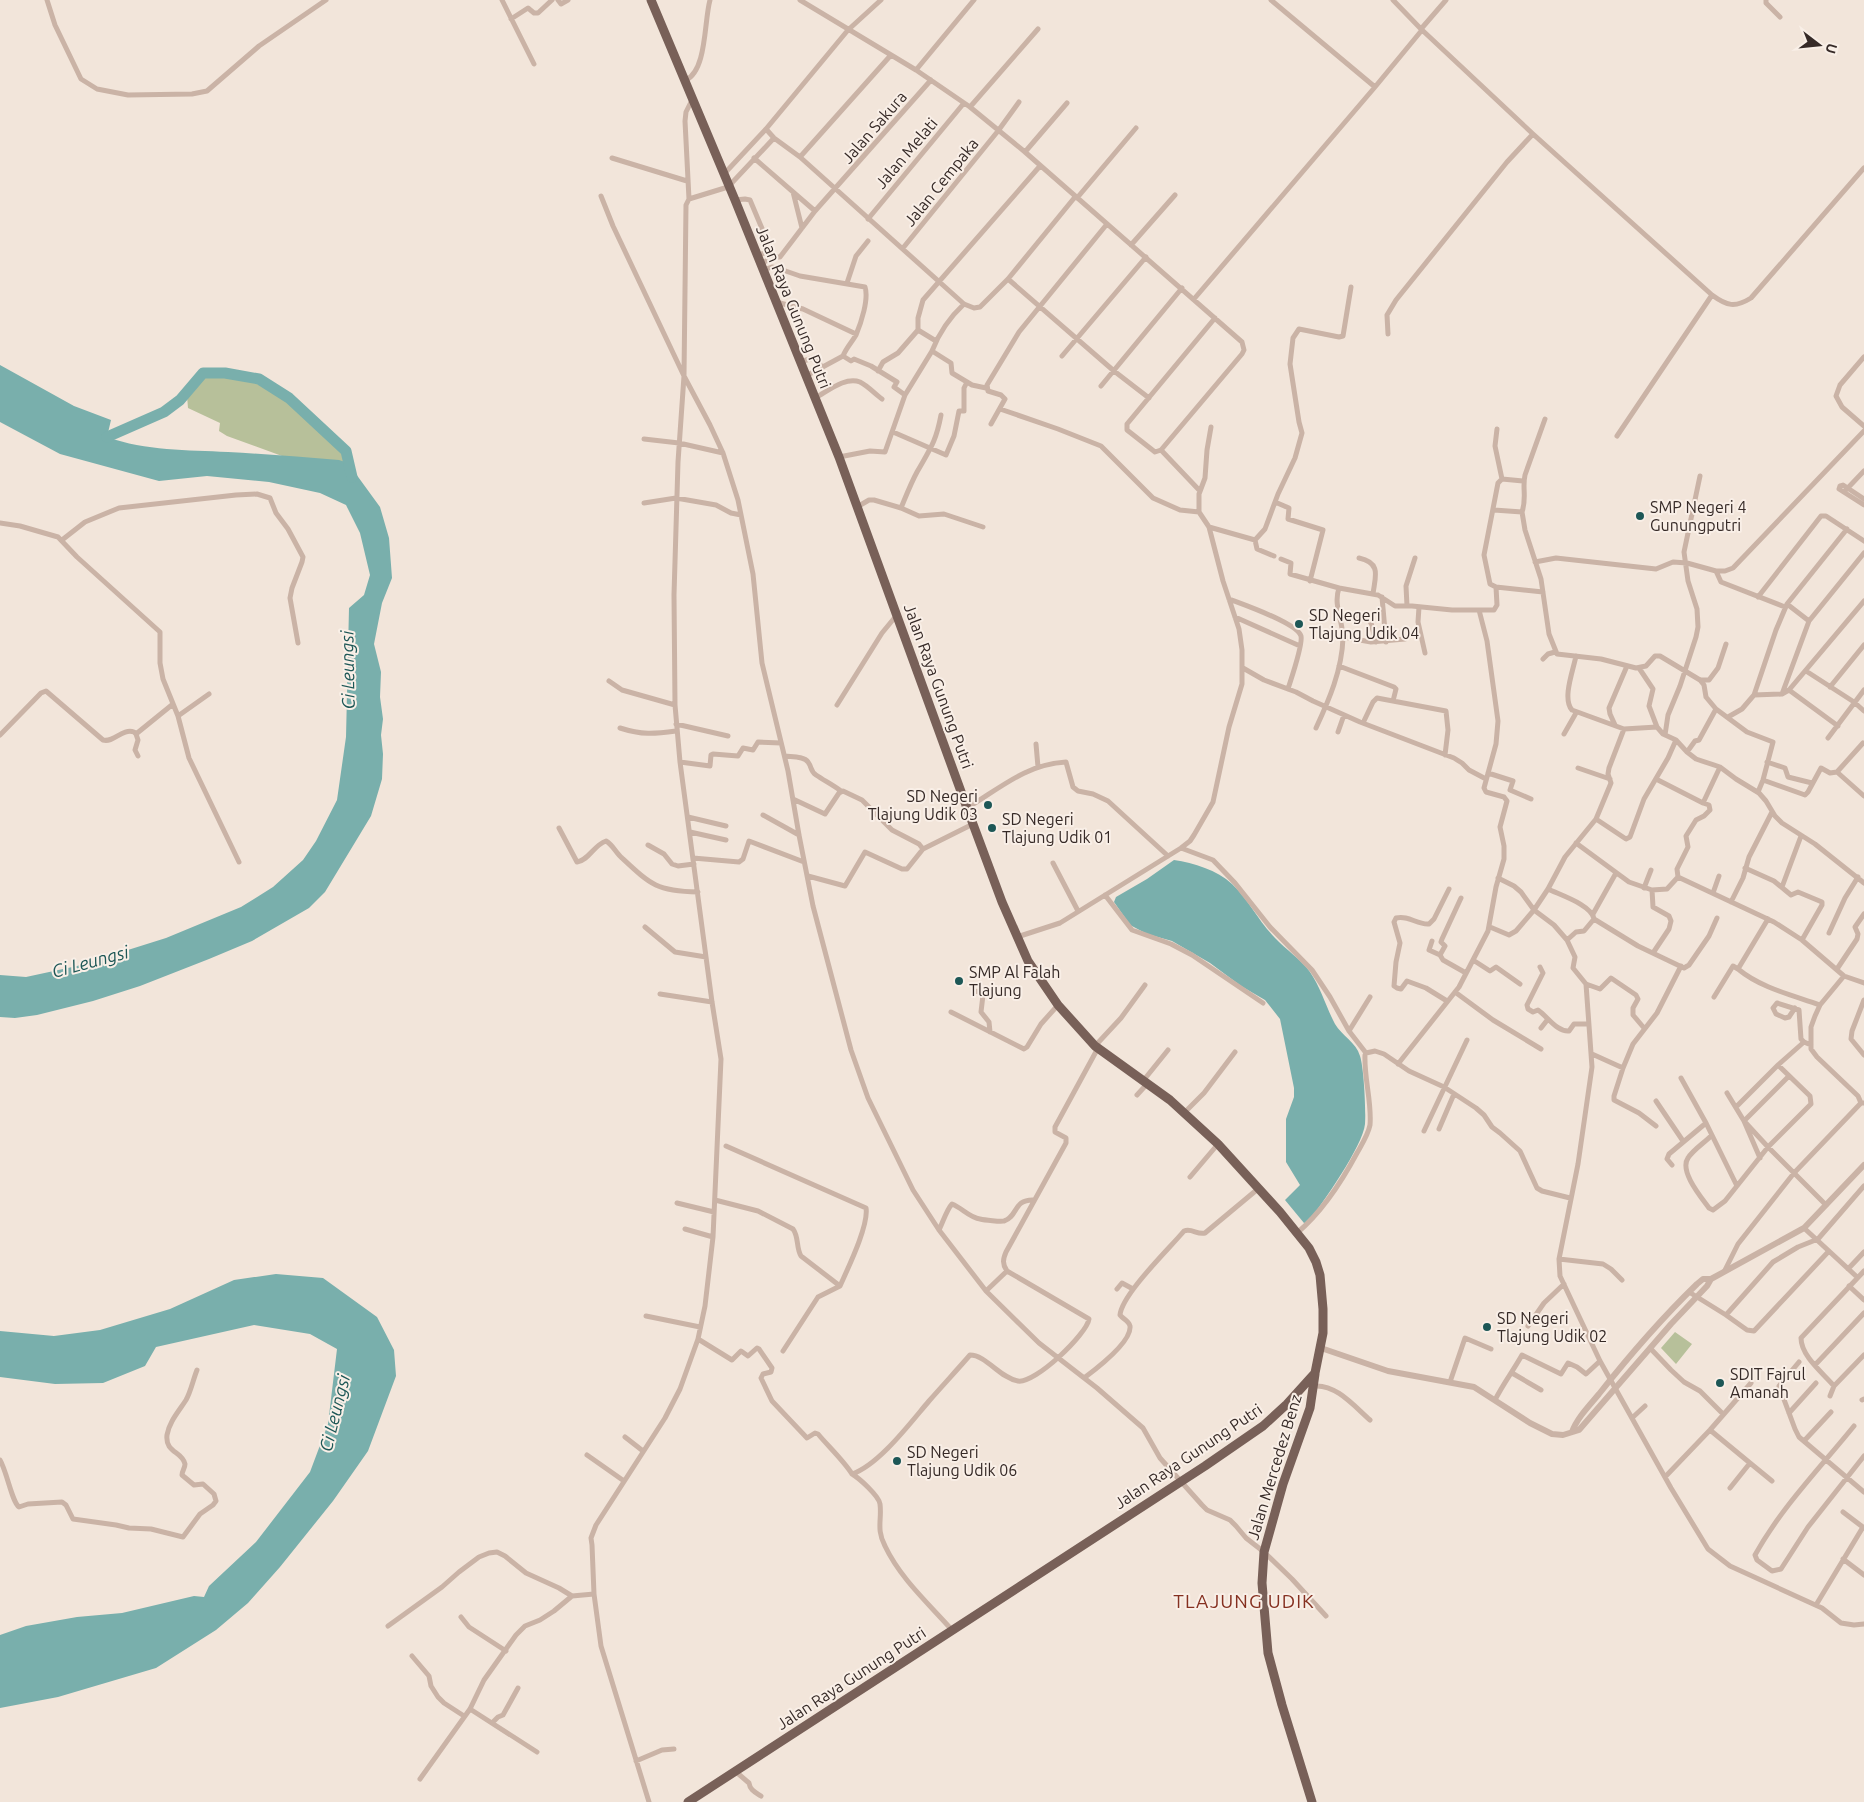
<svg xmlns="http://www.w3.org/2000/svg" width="1864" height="1802" viewBox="0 0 1864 1802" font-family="Ubuntu,sans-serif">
	<rect width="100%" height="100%" fill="#f2e5da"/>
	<path fill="#b7c09a" d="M203,373C220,373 245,373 260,380C292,394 321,427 346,451L348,463L282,456L227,436L219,431L220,423L188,408L187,396Z
		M1675,1332L1692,1344L1676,1364L1661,1348Z"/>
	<path fill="#79afac" d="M0,365L74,406L111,420L107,437C146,451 187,450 228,452C265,454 302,457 339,460L348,463L380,507L389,538L392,578L382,603L374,644L381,672L380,697L383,719L381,735L383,754L382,779L371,816L325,892L309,908L252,941L209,959L140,986L93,1001L37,1015L15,1018L0,1017V975L26,977L77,966L166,938L241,907L273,887L303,860L316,841L337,800L346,737L349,608L364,595L370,575L360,533L346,505L320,493L269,482L207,476L159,481L60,454L0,422Z
		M1174,860C1194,863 1217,870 1232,884C1249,900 1259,922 1275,938C1286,950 1301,959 1310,972C1321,988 1326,1007 1335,1024C1342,1036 1356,1042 1360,1056C1364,1068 1366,1111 1365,1124C1363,1146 1322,1204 1308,1222L1304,1223L1285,1200L1300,1185L1286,1162V1119L1294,1097V1088L1280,1019L1265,1000L1241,986L1210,963L1172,941L1147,934L1130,925L1114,902L1116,897L1147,879Z
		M276,1274L323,1278L377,1317L394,1350L396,1376L368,1451L333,1501L280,1567L248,1603L216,1630L156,1668L58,1697L0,1708V1635L26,1626L77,1617L122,1613L194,1596L204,1597L209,1586L256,1542L310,1472L328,1424L337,1349L310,1334L254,1325L156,1347L145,1366L103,1383L55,1384L0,1377V1331L54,1336L100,1330L170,1309L234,1280Z"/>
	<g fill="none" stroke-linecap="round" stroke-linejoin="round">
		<path stroke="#79afac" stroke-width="11" d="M107,437L164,412L180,400L203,373H225L259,379L289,398L346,451L352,477"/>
		<path stroke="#cab3a6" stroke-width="5" d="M47,0L55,25L81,79L97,89L128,95L192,94L207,91L259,46L326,0
			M502,0L534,64
			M558,0L561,4L568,0
			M800,0L916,70L970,107L1025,152L1242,342L1244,350L1242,354L1161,450L1155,452L1127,430V424L1215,318
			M1271,0L1375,87
			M1393,0L1421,29L1533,134L1712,295C1727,306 1735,308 1751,298L1864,168
			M1766,0V3L1780,17
			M511,19L528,8L534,13H538L552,0
			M1421,29L1446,0
			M916,70L974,0
			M686,80C707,70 704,21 710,0
			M970,107L1038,29
			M766,129L774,138L800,157L964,304L974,308L980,307L1008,279L1075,197
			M1025,152L1067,103
			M800,157L891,55
			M612,158L687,181
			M754,158L815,211
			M724,174L766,129L848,30L881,0
			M793,192L802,228
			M601,196L613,226L684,376L710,425L723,453L738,500L753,574L762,663L788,771L799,835L813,906L851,1050L868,1098L913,1190L939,1230L986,1291L1039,1343L1097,1388L1143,1428L1160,1458L1202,1505L1207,1510L1230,1520L1236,1526L1246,1538L1264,1552L1292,1579L1326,1616
			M1077,198L1136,128
			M689,199L728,187L774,138
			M735,200L745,199L750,200L774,257H780L815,211L931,80
			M868,219L964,103
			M1131,245L1175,195
			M903,248L998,131L1019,102
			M757,256L771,250
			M760,264L774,257
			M763,270L772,267L777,268L800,276L865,287C869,299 861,323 856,335C852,342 846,348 843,356L851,361L854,359L871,366L897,382L894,387L905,395L932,351L951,363L952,373L972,385L986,388
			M1008,279L1114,371L1149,398
			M847,283L856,256L868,241
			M1194,299L1375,87L1422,30
			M776,302L803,309L856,334
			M918,330V318L923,300L1040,166
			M1388,334L1387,315L1396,300L1507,162L1533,134
			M932,351C939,333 950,317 964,304
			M1062,356L1146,257
			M1864,357L1840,385L1836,396L1842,407L1864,426
			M800,362L816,357L822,368
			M878,371L883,362L898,353L918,330L936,341
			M806,376L843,356
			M1101,386L1182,288
			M815,398C827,392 845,376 860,382C868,386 875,394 882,399
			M1000,409L1058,429L1101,446L1153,498L1180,510L1199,512
			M991,424L1005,399L1001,395L988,391L987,385L1019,332L1107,224
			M893,432L946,455L954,436L959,411H964V388L967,382
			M1617,436L1712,295
			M644,439L679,443L723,453
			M1161,450L1200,491
			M839,457L870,451L885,452L905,395
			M1502,479L1523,481
			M1840,486L1839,489L1864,505
			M1840,486L1843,485L1864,499
			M1844,492L1864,471
			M1275,502L1289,508L1288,519L1323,530L1310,581
			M644,503L676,498L716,505L731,513L741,515
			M857,507L869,500H874L901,508L919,516L944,514L983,527
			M901,508C906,496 911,483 917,472C930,449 936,442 941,415
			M1494,510L1522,512L1525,530L1541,579L1549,634L1557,654L1601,659L1636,668L1646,666L1655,656H1660L1700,680L1704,685L1706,697L1716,709L1747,732L1773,742L1763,780L1758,792
			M1522,512C1527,498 1522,488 1525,475L1545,419
			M0,523L20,526L58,537L77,557L160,632V663L163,679L178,716L189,758L239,862
			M1209,527L1255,540L1265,529L1278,494L1295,458L1302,433L1299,422L1290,364L1293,338L1299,329L1339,337L1343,336L1351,287
			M62,540L85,522L119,508L236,495L257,494L270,498L276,513L288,529L303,557L302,562L292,588L290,598L298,643
			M1255,540L1257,549L1274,556
			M1359,558C1382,563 1375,577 1373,594
			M1281,559L1291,563L1290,574L1339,588
			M1535,562L1556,558L1656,569L1673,562L1687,563L1716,571H1725L1733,568L1864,431
			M1716,571L1721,582L1785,607
			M1496,587L1490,584L1484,555L1498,483L1502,479L1495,446L1497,429
			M1382,597L1386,642
			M1758,597L1821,516H1826L1864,541
			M1229,599C1242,604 1297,623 1301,636C1303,645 1291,679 1288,689
			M1787,604L1809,621
			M1407,606L1406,586L1415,558
			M1419,607L1418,622L1425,653
			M1339,614L1367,618L1371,623L1376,642
			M1235,617L1300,646
			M1343,637L1371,642L1405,639
			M1576,656C1573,671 1562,699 1572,710L1624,729L1657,727L1663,734L1676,740L1687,752L1696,759L1720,767L1736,779L1759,793L1766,801L1775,816L1782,823L1815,844L1864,883
			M1543,659L1548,654L1555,652
			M1339,666L1394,687L1396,689L1393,701
			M1243,668L1264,680L1296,692L1313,701L1360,722L1454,758L1462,763L1469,770L1486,779
			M1639,668L1653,689L1649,706L1657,727
			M1806,671L1854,702L1864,711
			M1701,680H1709L1718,668L1726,644
			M609,681L622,690L675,705
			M1830,687L1864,645
			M1789,690L1838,726
			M1782,694L1809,621L1864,553
			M1754,695L1776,630L1787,604L1847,529
			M837,705L882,633L896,616
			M178,716L209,694
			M1728,717L1742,709L1754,695L1782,694L1789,690L1864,601
			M1363,723L1373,702L1377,698L1446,711L1448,730L1445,755
			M676,724L728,736
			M1615,725L1610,714L1609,708L1627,666
			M620,728C642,735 654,734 676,731
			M1316,728C1329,700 1342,670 1343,638C1343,621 1333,605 1339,588L1378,595L1395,606H1412L1452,610H1494L1497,605L1496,587L1543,592
			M1338,732L1344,715
			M1564,734L1576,713
			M0,735L41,693L46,691L103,740C114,743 122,728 134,732L136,734
			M1665,735L1668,715L1680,686L1696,637L1698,627L1697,609L1688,581L1684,552L1700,476
			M1828,738L1864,690
			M1863,743L1837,772L1864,796
			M1036,744L1038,767
			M1687,752L1695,741L1699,740L1716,709
			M138,756L135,750L138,740L136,734L173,704
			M785,756C791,757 804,756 808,762C812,767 810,771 816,775C825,781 833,785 841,791
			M680,762L710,766L711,755L713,754L738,756L743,748L753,750L758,742L781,743
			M1767,762L1785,768L1788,777L1812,783
			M1578,768L1610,779
			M1488,773L1513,781L1510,790L1531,799
			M1656,779L1703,803
			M1763,780L1805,795L1808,792L1821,768L1830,773L1837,772
			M793,799L825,814L839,793L843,791L862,800L892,830L919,844L923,849L907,869H902L865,852L845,886L808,876
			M967,808C999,789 1026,764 1066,762L1073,787L1078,791L1093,794L1108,801L1168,856
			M763,815L799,835
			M688,817L726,826
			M1596,819L1626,839L1630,837L1644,799L1668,758L1676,740
			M559,828L577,862C589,860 594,845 606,841C613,845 616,853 622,858C651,885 657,891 698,892
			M690,832L726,840
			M1576,843L1629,882L1652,890L1653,907L1669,916L1671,921L1669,929L1653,953
			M648,845L664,854L672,864L678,866L694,864
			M1181,848L1213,860L1235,883L1270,927L1312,970L1330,997L1349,1031L1366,1053
			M923,849L973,824
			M693,858L739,862L743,859L749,841L804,862
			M1053,863L1078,911
			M1745,868L1774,881L1791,895L1798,892L1822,902V905L1802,940
			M1678,877L1774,922L1802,940L1844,976L1864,983
			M1498,878L1514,886L1521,892L1534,910L1554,925L1567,940L1575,957L1573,968L1586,984L1592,1067L1578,1164L1559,1259L1560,1276L1600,1361L1671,1488L1708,1549L1730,1566L1822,1608L1841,1623L1854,1625L1864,1624
			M1782,887L1801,836
			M1644,888L1651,870
			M1548,889C1560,895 1592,905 1594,919L1638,946L1684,968L1689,965L1709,936L1717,918
			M1652,890L1667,889L1678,877L1677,869L1688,847L1686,836L1696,820L1704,816L1710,810L1709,805L1703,803L1720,767
			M1713,893L1719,876
			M1105,895L1132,930L1171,944L1192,955L1263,1003
			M1461,898L1442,939L1441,942L1445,946L1440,955L1443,960L1466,973
			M1731,902L1743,878L1749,857L1772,812
			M1593,914L1616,873
			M1768,919L1738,969C1761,988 1792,995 1820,1005
			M645,927L675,952L706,957
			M1490,927L1509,935L1516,931L1534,910L1548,889L1565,857L1596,819L1611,783L1608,774L1609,768L1624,729
			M1829,933L1845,898L1858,877
			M1017,937L1060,923L1181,848L1190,841L1194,835L1213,802L1229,727L1242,684V650L1239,629L1223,581L1209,527L1199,512V494L1205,478L1207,450L1211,427
			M1567,940L1576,932L1584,931L1594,919
			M1432,941L1429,950L1440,955
			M1473,960L1490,971L1496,967L1520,984
			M1540,967L1543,973L1527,1005L1528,1009L1533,1012L1538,1010C1548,1017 1557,1032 1569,1031L1574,1024H1588
			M1837,969L1857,939L1858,934L1855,927L1864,914
			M1844,976L1820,1005L1815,1016L1811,1027V1049L1817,1057L1858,1096L1861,1103
			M1586,984L1600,989L1611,978L1636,995L1638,999L1633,1008V1015L1644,1028
			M974,991L980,992L983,995L981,1012L989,1022L990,1032
			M1455,992L1493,1020L1541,1049
			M660,994L712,1002
			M1714,997L1733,966L1738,969
			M1864,1000L1852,1031L1851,1039L1864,1055
			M1447,1001L1426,988L1407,981L1401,989L1397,988L1394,986L1396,962L1400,943L1394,922L1396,918C1409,915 1417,925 1429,924L1434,919L1449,889
			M1795,1008L1789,1017L1785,1018L1776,1014L1773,1008L1777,1003L1799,1010L1801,1039L1804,1042L1811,1045
			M951,1012L1024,1049L1027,1047L1041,1024L1058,1005
			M1541,1028L1548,1019
			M1349,1031L1370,997
			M1095,1046L1121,1018L1145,985
			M1592,1054L1623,1068L1633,1044L1657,1013L1681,966
			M1398,1064L1459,987L1488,931L1496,887L1504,859V846L1500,827L1507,801L1504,797L1486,792L1484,788L1496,744L1498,721L1487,641L1479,610
			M1623,1068L1614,1096V1100L1639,1113L1656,1126
			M1789,1076L1744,1121L1768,1147L1826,1205
			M1681,1078L1706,1123L1737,1186
			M1143,1081L1168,1050
			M1727,1093L1744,1121L1760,1158
			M1137,1095L1147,1084
			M1656,1101L1683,1141
			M1736,1107L1778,1065L1804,1042
			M1185,1112L1204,1093L1235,1052
			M1439,1129L1454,1094
			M1424,1131L1467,1040
			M1711,1136C1704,1143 1693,1150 1688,1158C1679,1171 1701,1197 1709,1208L1713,1210L1725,1201L1768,1147L1811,1104L1810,1096L1778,1065
			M726,1146L866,1208C869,1225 848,1268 840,1286L818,1297L783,1351
			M1672,1165L1667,1159L1669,1154L1706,1123
			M1190,1177L1218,1144
			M715,1200L758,1211L793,1229C799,1237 796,1248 801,1256L840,1286
			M677,1203L714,1212
			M1804,1228L1857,1277
			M685,1229L713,1237
			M939,1230C943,1222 947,1209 952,1204C962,1208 970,1218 980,1219C984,1220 1001,1222 1004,1221C1018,1217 1013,1199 1034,1200
			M1297,1233C1323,1211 1341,1183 1357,1153C1362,1144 1368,1135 1370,1125C1372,1102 1364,1079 1365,1055L1366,1053L1375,1051L1384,1054L1409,1071L1444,1087L1476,1108L1484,1115L1492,1127L1500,1133L1520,1151L1537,1188L1542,1191L1570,1198
			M1559,1259L1603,1264L1611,1269L1622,1280
			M1848,1269L1864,1252
			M1725,1270L1738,1244L1794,1173L1861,1103H1864
			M1849,1286L1864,1300
			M1117,1289L1122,1283L1133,1289
			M986,1291L1007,1271
			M1689,1292L1726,1315L1747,1330L1754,1331L1829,1251
			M1726,1315L1773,1262L1798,1247L1818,1239L1864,1186
			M646,1316L700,1327
			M1528,1326L1544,1303L1564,1284
			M698,1339L732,1360L741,1351L748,1356L757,1348L759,1349L772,1368L771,1372L763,1374L761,1378L772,1401L807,1438L815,1433L818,1434C828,1446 844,1461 852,1474C879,1465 911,1422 929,1401C943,1385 957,1370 970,1355C986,1355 1000,1378 1018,1381C1035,1384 1087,1334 1089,1319L1007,1271C1002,1264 1003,1259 1006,1252L1066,1143V1138L1055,1132V1127L1098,1048
			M1650,1348L1671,1370L1684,1382L1700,1391L1723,1414
			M1799,1362L1779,1386L1795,1429L1799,1437L1864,1492
			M1815,1365L1864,1313
			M1512,1373L1541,1390
			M1084,1378C1096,1369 1132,1342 1130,1326C1129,1321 1123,1319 1120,1315C1122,1294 1169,1249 1184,1231C1192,1228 1197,1235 1205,1233L1259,1188
			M1450,1382L1465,1338L1491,1349
			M1314,1386C1336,1384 1354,1406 1370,1420
			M1834,1386C1823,1373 1801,1356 1801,1338L1864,1271
			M1830,1396L1834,1386L1864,1355
			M1495,1400C1503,1384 1513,1371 1522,1355L1561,1374L1568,1363L1577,1367L1586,1374L1600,1361
			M1862,1400L1864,1399
			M1789,1413L1816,1383
			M1632,1418L1645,1406
			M1854,1426C1820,1468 1781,1508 1755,1555L1757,1560L1772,1571L1781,1569L1808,1527L1864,1456
			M1710,1430L1750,1463
			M625,1437L643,1451
			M1804,1441L1831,1412
			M587,1455L624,1481
			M0,1460C7,1472 12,1502 19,1507L28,1504L62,1502L66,1505L73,1519L116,1525L129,1528L151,1529L183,1537L200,1514L213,1505L216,1501L214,1494L203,1484L194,1485L182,1475C182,1471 185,1468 185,1464C182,1451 165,1453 167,1435C169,1422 179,1411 186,1400C191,1391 193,1380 197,1370
			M852,1474C859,1478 879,1496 880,1504C882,1520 876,1529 885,1546C900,1578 929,1604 952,1630
			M1665,1477L1710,1430L1751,1383
			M1730,1488L1750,1463L1772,1481
			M1843,1512L1864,1528
			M1843,1559L1864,1575
			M1816,1605L1863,1527
			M461,1617L469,1627L506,1651
			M388,1626L442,1587L459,1572L479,1557L489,1553L497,1552L505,1556L526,1573L559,1588L572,1596L594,1594
			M412,1656L429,1676L431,1686L438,1697L444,1703L464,1716
			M470,1709L537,1752
			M492,1723L498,1717L503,1715L518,1688
			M636,1761L662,1750L674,1749
			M735,1771L749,1783C750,1790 755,1792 761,1796
			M420,1779L470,1709L484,1680L516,1635L525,1626L540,1620L554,1611L572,1596
			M649,1802L601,1646L594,1594L592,1545L591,1538L596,1525L665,1418L680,1389L698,1339L705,1306L713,1237L721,1059L712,1002L680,762L675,705L674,595L678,462L684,376L686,205L689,199L685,121L686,112L692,100"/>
		<path stroke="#cab3a6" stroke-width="6" d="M1321,1348L1388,1371L1474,1387L1530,1423L1552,1434L1563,1435L1579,1430L1671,1324L1707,1286L1711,1279L1804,1228L1864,1165
			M1572,1432C1577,1418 1589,1406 1599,1394C1629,1356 1662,1318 1697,1284L1703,1279H1711"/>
		<path stroke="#786058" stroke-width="9" d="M651,0L735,200L839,457L967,808L1002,902L1028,961L1058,1005L1095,1046L1170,1100L1218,1144L1280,1212L1309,1248L1316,1262L1320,1275L1323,1309V1333L1315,1373L1287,1404L1263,1426L1205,1466L688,1802
			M1312,1802L1282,1705L1268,1653L1262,1583L1264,1552L1283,1484L1310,1408L1315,1374"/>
	</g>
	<g fill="#1d5756" stroke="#f9efe7" stroke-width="2">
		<circle cx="1640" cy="516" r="5"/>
		<circle cx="1299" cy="624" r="5"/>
		<circle cx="988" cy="805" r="5"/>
		<circle cx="992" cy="828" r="5"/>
		<circle cx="959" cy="981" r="5"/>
		<circle cx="1487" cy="1327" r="5"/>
		<circle cx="1720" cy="1383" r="5"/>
		<circle cx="897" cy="1461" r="5"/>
	</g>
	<g text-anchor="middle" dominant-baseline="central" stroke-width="4" stroke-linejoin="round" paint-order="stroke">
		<g font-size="16" fill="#362a27" stroke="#f9efe7">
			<text transform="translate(874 127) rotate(-49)">Jalan Sakura</text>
			<text transform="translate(906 153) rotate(-50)">Jalan Melati</text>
			<text transform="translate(941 182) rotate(-51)">Jalan Cempaka</text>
			<text transform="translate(794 307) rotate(68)">Jalan Raya Gunung Putri</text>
			<text transform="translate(939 686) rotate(70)">Jalan Raya Gunung Putri</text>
			<text transform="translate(1188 1456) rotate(-34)">Jalan Raya Gunung Putri</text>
			<text transform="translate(1274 1467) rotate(-73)">Jalan Mercedez Benz</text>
			<text transform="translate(851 1678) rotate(-33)">Jalan Raya Gunung Putri</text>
		</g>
		<g font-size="16" fill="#362a27" stroke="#f9efe7" text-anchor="start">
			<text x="1650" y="507">SMP Negeri 4<tspan x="1650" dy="18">Gunungputri</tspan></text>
			<text x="1309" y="615">SD Negeri<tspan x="1309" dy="18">Tlajung Udik 04</tspan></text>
			<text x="978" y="796" text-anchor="end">SD Negeri<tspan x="978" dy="18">Tlajung Udik 03</tspan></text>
			<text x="1002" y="819">SD Negeri<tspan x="1002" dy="18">Tlajung Udik 01</tspan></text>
			<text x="969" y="972">SMP Al Falah<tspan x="969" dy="18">Tlajung</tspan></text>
			<text x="1497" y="1318">SD Negeri<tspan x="1497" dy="18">Tlajung Udik 02</tspan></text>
			<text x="1730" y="1374">SDIT Fajrul<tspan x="1730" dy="18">Amanah</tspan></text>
			<text x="907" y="1452">SD Negeri<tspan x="907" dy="18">Tlajung Udik 06</tspan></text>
		</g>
		<g font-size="18" font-style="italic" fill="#1d5756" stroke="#f9efe7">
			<text transform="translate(347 670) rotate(-91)">Ci Leungsi</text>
			<text transform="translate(90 961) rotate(-15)">Ci Leungsi</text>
			<text transform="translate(334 1413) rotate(-76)">Ci Leungsi</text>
		</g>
		<g font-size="19" letter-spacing="1" fill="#853020" stroke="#f9efe7">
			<text x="1244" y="1601">TLAJUNG UDIK</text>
		</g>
	</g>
	<g transform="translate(1819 45) rotate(106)" stroke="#f9efe7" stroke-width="4" paint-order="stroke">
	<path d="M0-4L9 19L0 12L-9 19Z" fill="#362a27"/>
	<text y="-8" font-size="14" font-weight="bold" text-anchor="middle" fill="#362a27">U</text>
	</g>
</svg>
